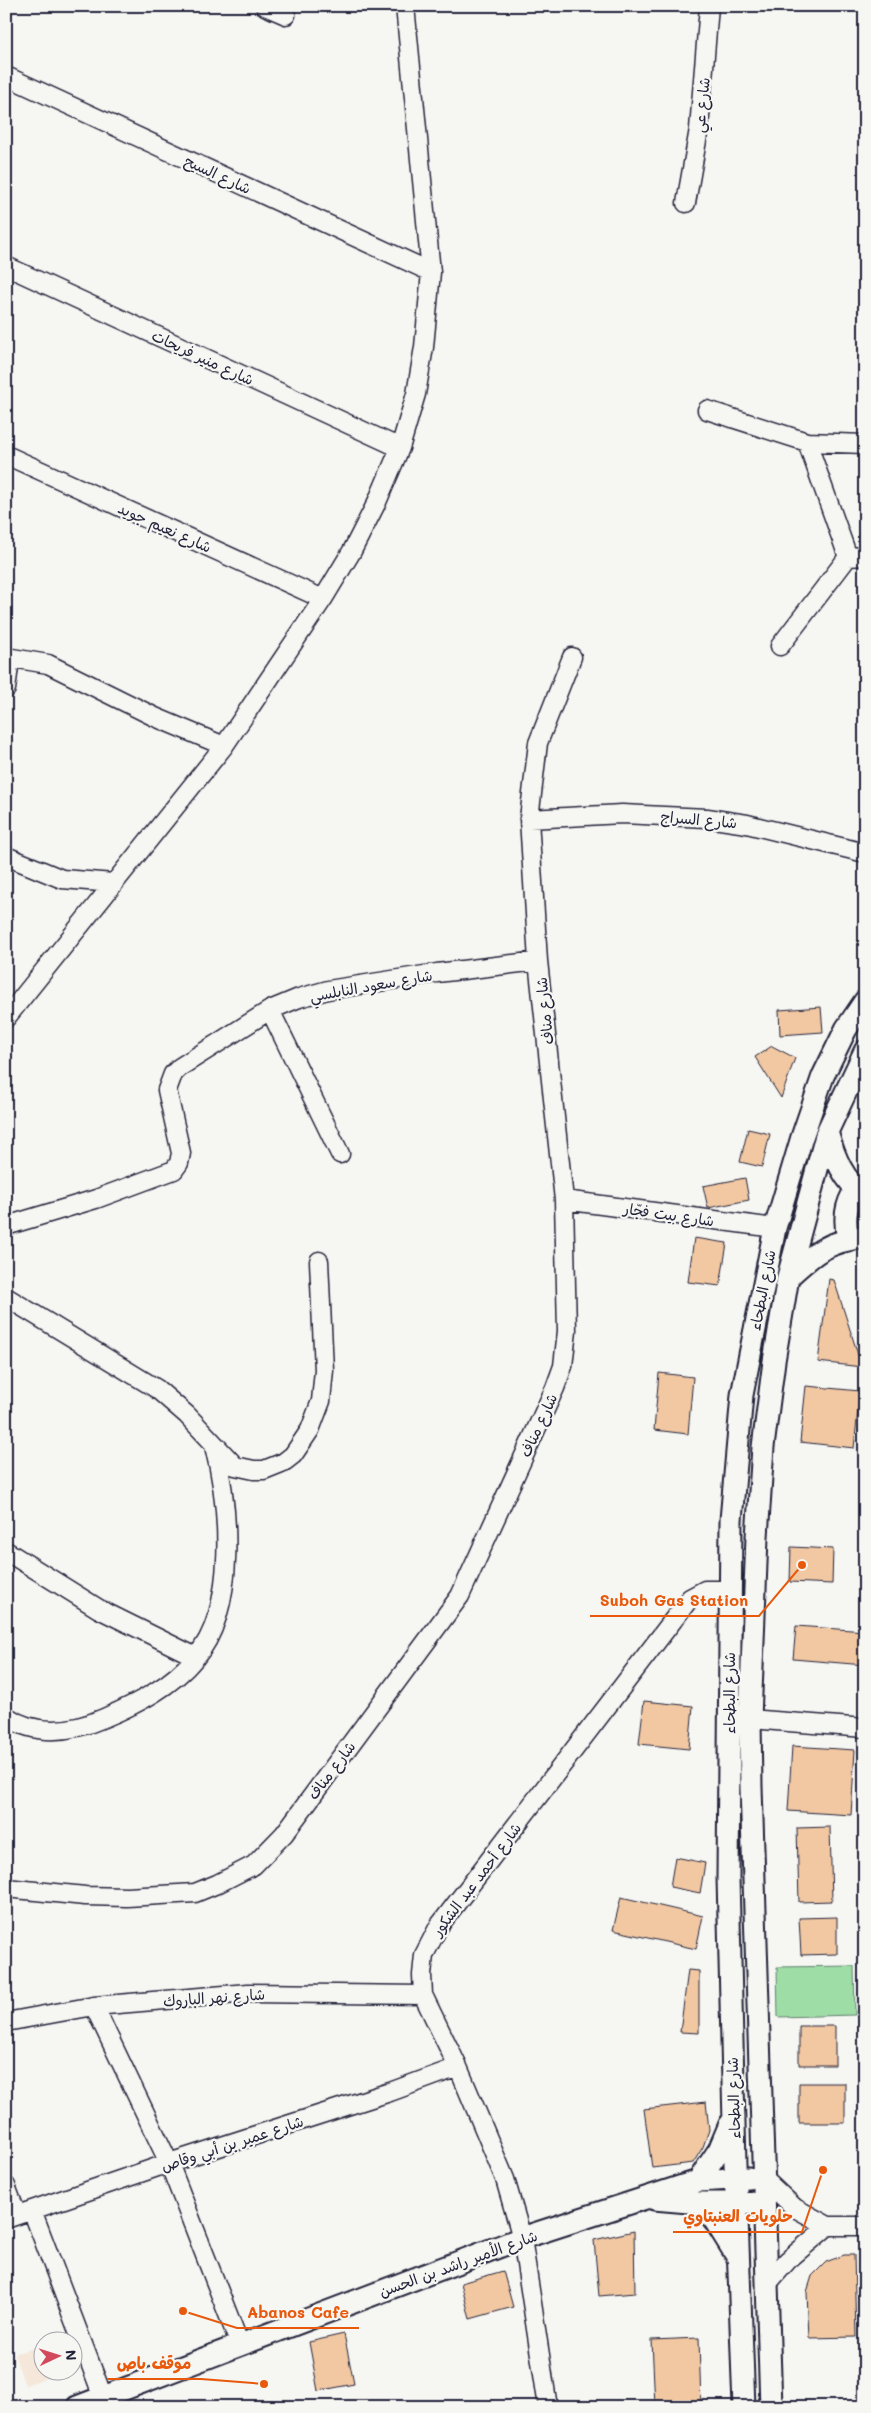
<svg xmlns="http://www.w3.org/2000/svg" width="871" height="2413" viewBox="0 0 871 2413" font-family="Mali,'Playpen Sans Arabic',sans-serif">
	<rect width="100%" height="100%" fill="#f6f6f2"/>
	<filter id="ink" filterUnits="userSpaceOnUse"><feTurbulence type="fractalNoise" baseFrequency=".02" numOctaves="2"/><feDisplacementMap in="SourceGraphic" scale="10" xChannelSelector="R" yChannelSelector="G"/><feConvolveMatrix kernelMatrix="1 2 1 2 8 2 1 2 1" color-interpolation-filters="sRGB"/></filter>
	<g filter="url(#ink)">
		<path fill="#f5e8da" d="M42,2345V2370L69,2371L25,2385L14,2354Z"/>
		<path fill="#9fdda6" stroke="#608070" d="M854,1966L855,2015L778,2017L777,1967Z"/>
		<path fill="#f2c8a2" stroke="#22223b" d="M821,1007L823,1032L780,1035L779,1010Z
			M772,1046L795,1058L781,1098L755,1057Z
			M748,1129L770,1134L762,1167L740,1162Z
			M745,1178L749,1200L708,1208L703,1186Z
			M694,1238L727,1243L720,1286L688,1282Z
			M829,1279L834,1280L862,1367L818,1362Z
			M659,1373L693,1377L688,1434L654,1430Z
			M806,1386L860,1391L854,1448L800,1442Z
			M791,1547L833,1549L832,1584L790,1582Z
			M796,1626L865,1631V1665L793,1659Z
			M644,1701L693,1706L689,1749L639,1744Z
			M792,1746L855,1750L851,1815L788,1811Z
			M830,1827L832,1901L799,1902L797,1828Z
			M675,1857L705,1863L700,1893L670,1887Z
			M621,1897L703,1916L696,1949L613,1930Z
			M837,1917V1954L801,1955L799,1918Z
			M688,1970L699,1971V2033L680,2032Z
			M799,2026H835V2065H799Z
			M799,2083H845V2123H799Z
			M706,2102L709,2130L703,2147L693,2163L652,2168L644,2109Z
			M634,2231L635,2293L599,2296L594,2240Z
			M844,2255H854L856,2337L809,2338L807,2292L812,2276L826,2262Z
			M503,2271L513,2307L470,2319L461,2283Z
			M344,2334L354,2384L318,2391L309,2342Z
			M699,2338L701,2407H655L652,2340Z"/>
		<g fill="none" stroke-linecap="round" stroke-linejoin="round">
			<defs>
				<path id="minor" d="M265,6L286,15
					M6,76L431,272
					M686,203L699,129L709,6
					M6,266L400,448
					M707,410L807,442L865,444
					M807,442L848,557
					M6,455L323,599
					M780,646L848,557L865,556
					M6,657L48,664L155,717L224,746
					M6,689L10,659
					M529,819L622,814L707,818L747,824L865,853
					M6,856L62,879L114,883
					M270,1010L340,1154
					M6,1018L224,746L323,599L352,551L377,502L400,448L416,394L424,347L431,272L405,6
					M564,1200L775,1228
					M6,1226L96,1199L174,1170L179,1163L181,1153L167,1090L173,1074L180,1067L270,1010L299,998L328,990L437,973L538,961
					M6,1297L157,1389L187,1415L235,1466L254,1470H264L284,1462L293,1455L310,1430L321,1401L324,1370L319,1261
					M6,1551L99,1609L196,1657
					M6,1716C37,1737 72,1732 104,1718C137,1704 172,1686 195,1658C238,1609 229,1505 214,1446
					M750,1719L865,1728
					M6,1888L85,1896L127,1897L195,1893L217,1884L254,1865L284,1834L460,1596L555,1388L563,1366L567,1331L564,1200L538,961L529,819L538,743L572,657
					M94,2006L169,2163L240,2345
					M6,2022L94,2006L248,1993L423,1995
					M763,2178L795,2208L828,2226H865
					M6,2186L17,2215
					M32,2210L103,2397
					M6,2219L169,2163L390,2092L458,2067
					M767,2284L788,2260L828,2226
					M548,2407L522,2238L505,2179L458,2067L423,1995L422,1975L424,1955L439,1926L690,1598L705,1590H730"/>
				<path id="tertiary" d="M827,1132C835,1159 843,1179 865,1197
					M848,1239C844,1220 845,1205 856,1189
					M788,1277C814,1253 828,1241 865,1237
					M698,2181L719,2150L730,2124
					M654,2199L700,2203H751
					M700,2203L715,2221L738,2258
					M77,2407L522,2238L698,2181L749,2178
					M744,2407L735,2164L728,1878L731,1520L742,1395L775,1228L802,1137L823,1076L846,1029L865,1001
					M771,2407L751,1787L750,1719L757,1537L763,1447L774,1361L788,1277L827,1132L865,1051"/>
			</defs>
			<use href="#minor" stroke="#22223b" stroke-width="21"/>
			<use href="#tertiary" stroke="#22223b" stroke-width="25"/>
			<use href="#minor" stroke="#f6f6f2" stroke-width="18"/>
			<use href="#tertiary" stroke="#f6f6f2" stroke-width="21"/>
		</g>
	</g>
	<g text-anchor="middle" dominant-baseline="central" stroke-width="4.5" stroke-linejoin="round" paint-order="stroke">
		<g font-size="15" fill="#22223b" stroke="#f6f6f2">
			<text transform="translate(701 105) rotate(-84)">شارع عي</text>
			<text transform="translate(218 174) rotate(25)">شارع السيح</text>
			<text transform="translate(203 357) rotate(25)">شارع منير فريحات</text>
			<text transform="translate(165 527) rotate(24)">شارع نعيم جويد</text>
			<text transform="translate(699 819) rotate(5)">شارع السراج</text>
			<text transform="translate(371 985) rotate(-10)">شارع سعود النابلسي</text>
			<text transform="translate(544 1011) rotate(-96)">شارع مناف</text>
			<text transform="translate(669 1214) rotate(8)">شارع بيت فجّار</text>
			<text transform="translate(762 1290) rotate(-79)">شارع البطحاء</text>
			<text transform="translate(538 1425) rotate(-65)">شارع مناف</text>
			<text transform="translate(729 1693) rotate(-90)">شارع البطحاء</text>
			<text transform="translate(331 1770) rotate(-53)">شارع مناف</text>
			<text transform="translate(476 1879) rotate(-53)">شارع أحمد عبد الشكور</text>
			<text transform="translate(214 1997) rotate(-4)">شارع نهر الباروك</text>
			<text transform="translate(733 2098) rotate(-92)">شارع البطحاء</text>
			<text transform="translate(232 2143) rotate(-18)">شارع عمير بن أبي وقاص</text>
			<text transform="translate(458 2263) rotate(-20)">شارع الأمير راشد بن الحسن</text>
		</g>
	</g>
	<path fill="none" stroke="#e8590c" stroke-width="2" d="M802 1565L759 1616H590M823 2170L802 2232H673M183 2311L237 2328H359M264 2384L201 2379H107"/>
	<g fill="#e8590c" stroke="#f6f6f2" stroke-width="2">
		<circle cx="802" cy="1565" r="5"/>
		<circle cx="823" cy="2170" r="5"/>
		<circle cx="183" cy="2311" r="5"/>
		<circle cx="264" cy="2384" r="5"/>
	</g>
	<g font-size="16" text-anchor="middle" font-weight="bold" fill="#e8590c" stroke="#f6f6f2" stroke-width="4.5" stroke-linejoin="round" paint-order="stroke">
		<text x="674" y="1606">Suboh Gas Station</text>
		<text x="738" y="2222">حلويات العنبتاوي</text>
		<text x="298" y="2318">Abanos Cafe</text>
		<text x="154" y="2369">موقف باص</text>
	</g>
	<rect width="871" height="2413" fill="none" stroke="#f6f6f2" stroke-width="25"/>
	<rect x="12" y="12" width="846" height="2388" fill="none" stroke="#22223b" stroke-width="2" filter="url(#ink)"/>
	<g transform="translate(58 2356) rotate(86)"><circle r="24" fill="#f6f6f2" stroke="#a1a1a9"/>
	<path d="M0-4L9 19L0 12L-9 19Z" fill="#d1495b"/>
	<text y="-8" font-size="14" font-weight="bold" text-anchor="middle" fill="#22223b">N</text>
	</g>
</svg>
